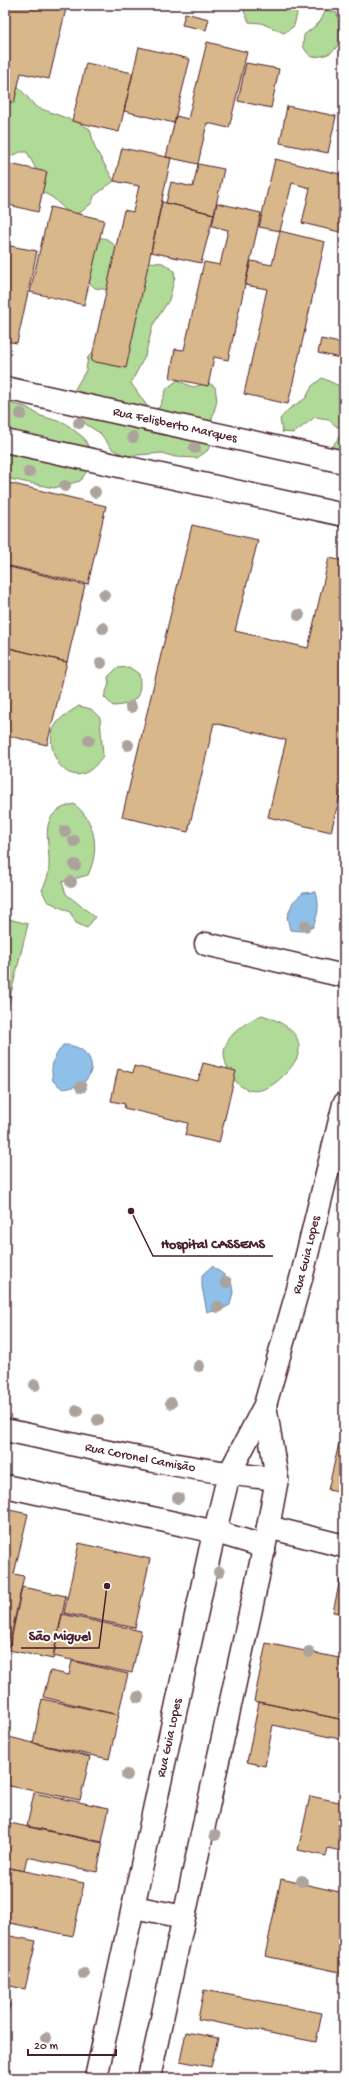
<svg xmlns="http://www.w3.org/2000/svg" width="349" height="2083" viewBox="0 0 349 2083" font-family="'Gochi Hand',sans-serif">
	<rect width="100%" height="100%" fill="#fff"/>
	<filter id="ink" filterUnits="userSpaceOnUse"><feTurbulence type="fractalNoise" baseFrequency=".025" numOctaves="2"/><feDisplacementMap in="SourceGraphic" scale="8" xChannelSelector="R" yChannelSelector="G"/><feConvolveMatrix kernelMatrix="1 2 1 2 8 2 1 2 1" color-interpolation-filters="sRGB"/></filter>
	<g filter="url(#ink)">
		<path fill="#b0da97" stroke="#7d7c61" d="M247,5H293L297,14L294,26L284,33L261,23L249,22L244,11Z
			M326,10L337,13C341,39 344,56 311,57L303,47L304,35L320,22Z
			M5,79L13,81L36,107L77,122L90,129L95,148L114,181L94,196L92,203L81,212L75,214L68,212L53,198L41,191L37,171L27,152H20L5,159Z
			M93,236L107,239L123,252L149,262L163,263L174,271L175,277L169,300L153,325L145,356L131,383L149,409L159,408L167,388L178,380C199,391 190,386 209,383L215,387L217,401L211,422L215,439L207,451L197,458L175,457L162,453L125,456L112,449L100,433L87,425L77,416L74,409L75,389L86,370L88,357L102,343L110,290L95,288L85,279Z
			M322,378L344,388V427H337L328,419L315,417L294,433L282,432L280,419L289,409L306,398L312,386Z
			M5,402L26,407L41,416L65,423L84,438L95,460L80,481L54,488L5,478Z
			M344,436V476L341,456L332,447L339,437Z
			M129,667L139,674C143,697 135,705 113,706L104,697L109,684L108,677L117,668Z
			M79,706L91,709L100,718L103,756C98,762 94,769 85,773C61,783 45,746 54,728C59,717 70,712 79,706Z
			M74,804C96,821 100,850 88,875L62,882L66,894L95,917L87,928L76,923L70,912L47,901L42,890C46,882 49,875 49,866C50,838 36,813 74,804Z
			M5,918L28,924L5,1018Z
			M262,1015C293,1025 314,1044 286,1073C271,1089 250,1101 233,1078C228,1071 224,1061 224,1052C226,1034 248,1021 262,1015Z"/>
		<path fill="#8ec0ea" stroke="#73809e" d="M316,892C320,906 318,914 313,927L302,931L290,930L287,917L293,902L303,893Z
			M63,1045C82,1044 101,1061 86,1080C81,1086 70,1088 63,1089L53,1081C50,1065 53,1059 63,1045Z
			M212,1266L231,1280L233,1292L230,1305L219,1311L207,1312L202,1287V1275Z"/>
		<path fill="#d8b78b" stroke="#4a1f2b" d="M5,5H47L66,9L49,79L21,73L14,103L5,101Z
			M185,13L209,19L206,30L182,25Z
			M207,42L247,52L229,128L207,123L198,164L166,157L176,116L188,119Z
			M139,47L190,59L174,123L124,111Z
			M86,63L133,73L119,132L72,121Z
			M246,63L279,69L271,108L238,101Z
			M287,106L336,116L328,153L280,143Z
			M122,148L171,158L126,368L91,361L124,210L133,212L139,186L114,181Z
			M275,159L344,175V233L302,223L310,188L292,183L280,231L259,227Z
			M5,163L47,172L38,212L5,204Z
			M198,164L224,169L214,214L166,203L171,182L193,187Z
			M162,202L214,214L201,263L151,252Z
			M217,203L261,213L228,360L214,357L208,386L170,378L175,349L184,350L204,262L220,265L228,230L212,226Z
			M50,207L104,220L84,305L30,292Z
			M280,231L325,242L288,404L244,394L267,289L245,285L251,261L272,265Z
			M5,245L37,251L17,343L5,341Z
			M321,339L344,344V359L318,353Z
			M5,482L106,506L88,584L5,565Z
			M192,525L258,540L235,631L308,648L329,558L344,561V779L331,832L268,817L286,740L214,723L188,832L122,817Z
			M5,566L85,585L67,662L5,647Z
			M5,647L67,662L47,745L5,735Z
			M203,1063L236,1071L219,1143L185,1135L188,1123L124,1108L125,1104L111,1101L118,1069L133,1073L134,1066L198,1081Z
			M344,1422V1493L328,1490Z
			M5,1509L28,1514L14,1574L24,1576L9,1646L5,1645Z
			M79,1543L150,1559L135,1628L64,1613Z
			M340,1580L344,1581V1614L333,1612Z
			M22,1587L66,1596L53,1659L9,1650Z
			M62,1614L141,1631L132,1673L53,1656Z
			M266,1643L344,1659V1720L254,1701Z
			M72,1661L128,1674L118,1715L43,1697L50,1671L69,1675Z
			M42,1699L119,1715L109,1759L33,1743Z
			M259,1702L344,1720V1740L273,1725L265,1766L247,1762Z
			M5,1736L90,1757L80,1800L5,1785Z
			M34,1793L109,1808L102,1842L27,1826Z
			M310,1796L344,1803V1852L328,1848L326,1856L298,1850Z
			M5,1822L103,1843L97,1872L27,1857L24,1871L5,1867Z
			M5,1867L84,1883L73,1936L5,1922Z
			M281,1879L344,1893V1973L265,1956Z
			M5,1935L36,1941L25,1989L5,1985Z
			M204,1990L322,2013L316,2042L198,2019Z
			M5,2003L10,2004L5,2025Z
			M186,2032L218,2038L211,2067L180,2061Z"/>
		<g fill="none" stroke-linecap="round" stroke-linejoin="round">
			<defs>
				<g id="minor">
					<path id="s1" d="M5,388L344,462"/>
					<path d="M5,441L344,515"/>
					<path d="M206,944L344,976"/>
					<path id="s2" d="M5,1430C95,1449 185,1470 277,1479"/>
					<path d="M5,1486L216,1532L253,1543L264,1549"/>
					<path d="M268,1527L344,1546"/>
				</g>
				<g id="major">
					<path d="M134,1907L184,1917"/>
					<path id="s3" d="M96,2078L210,1551L229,1474L265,1405L302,1275L344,1104"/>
					<path d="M149,2078L264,1549L277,1479L265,1405"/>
				</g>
			</defs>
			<use href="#minor" stroke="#4a1f2b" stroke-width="25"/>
			<use href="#major" stroke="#4a1f2b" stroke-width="25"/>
			<use href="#minor" stroke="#fff" stroke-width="22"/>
			<use href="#major" stroke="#fff" stroke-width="22"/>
		</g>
		<g fill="#aca39c">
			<circle cx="21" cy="414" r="6"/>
			<circle cx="79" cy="423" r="6"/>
			<circle cx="133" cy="437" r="6"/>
			<circle cx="195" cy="448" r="6"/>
			<circle cx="29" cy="472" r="6"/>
			<circle cx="65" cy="486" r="6"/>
			<circle cx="95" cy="492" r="6"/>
			<circle cx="104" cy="595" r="6"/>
			<circle cx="299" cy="615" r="6"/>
			<circle cx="103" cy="628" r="6"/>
			<circle cx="101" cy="663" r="6"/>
			<circle cx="131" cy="707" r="6"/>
			<circle cx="89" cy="740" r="6"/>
			<circle cx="128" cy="745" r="6"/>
			<circle cx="65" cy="831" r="6"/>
			<circle cx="74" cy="841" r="6"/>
			<circle cx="75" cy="865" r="6"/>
			<circle cx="71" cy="882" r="6"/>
			<circle cx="305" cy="926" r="6"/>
			<circle cx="81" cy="1087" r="6"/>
			<circle cx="226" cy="1282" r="6"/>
			<circle cx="218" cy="1307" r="6"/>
			<circle cx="199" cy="1366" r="6"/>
			<circle cx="35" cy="1385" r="6"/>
			<circle cx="171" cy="1403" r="6"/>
			<circle cx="77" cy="1411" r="6"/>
			<circle cx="98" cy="1420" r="6"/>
			<circle cx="178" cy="1498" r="6"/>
			<circle cx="219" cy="1572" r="6"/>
			<circle cx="309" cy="1652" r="6"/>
			<circle cx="138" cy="1697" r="6"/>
			<circle cx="127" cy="1775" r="6"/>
			<circle cx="215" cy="1835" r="6"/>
			<circle cx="302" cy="1881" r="6"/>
			<circle cx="84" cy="1974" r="6"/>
			<circle cx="46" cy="2038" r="6"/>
		</g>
	</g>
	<g text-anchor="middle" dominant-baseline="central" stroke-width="4" stroke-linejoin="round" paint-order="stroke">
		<g font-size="13" fill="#4a1f2b" stroke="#fff">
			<text stroke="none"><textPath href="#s1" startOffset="174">Rua Felisberto Marques</textPath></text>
			<text stroke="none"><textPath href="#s3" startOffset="852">Rua Guia Lopes</textPath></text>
			<text stroke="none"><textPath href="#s2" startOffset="138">Rua Coronel Camisão</textPath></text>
			<text stroke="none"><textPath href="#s3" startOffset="348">Rua Guia Lopes</textPath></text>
		</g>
	</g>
	<path fill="none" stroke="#4a1f2b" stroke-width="1.5" d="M131 1211L153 1256H273M107 1586L99 1648H21"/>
	<g fill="#4a1f2b" stroke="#fff" stroke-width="1.5">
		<circle cx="131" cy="1211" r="4"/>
		<circle cx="107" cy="1586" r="4"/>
	</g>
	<g font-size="14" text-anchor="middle" font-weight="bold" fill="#4a1f2b" stroke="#fff" stroke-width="4" stroke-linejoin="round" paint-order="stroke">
		<text x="213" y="1248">Hospital CASSEMS</text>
		<text x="60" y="1640">São Miguel</text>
	</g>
	<rect width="349" height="2083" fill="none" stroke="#fff" stroke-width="20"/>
	<rect x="10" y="10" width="329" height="2063" fill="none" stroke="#4a1f2b" stroke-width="1.5" filter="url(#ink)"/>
	<path d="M28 2049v6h88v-6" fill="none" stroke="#4a1f2b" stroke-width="2"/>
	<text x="34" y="2049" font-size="12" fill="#4a1f2b" stroke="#ffffff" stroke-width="3" paint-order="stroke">20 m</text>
</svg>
